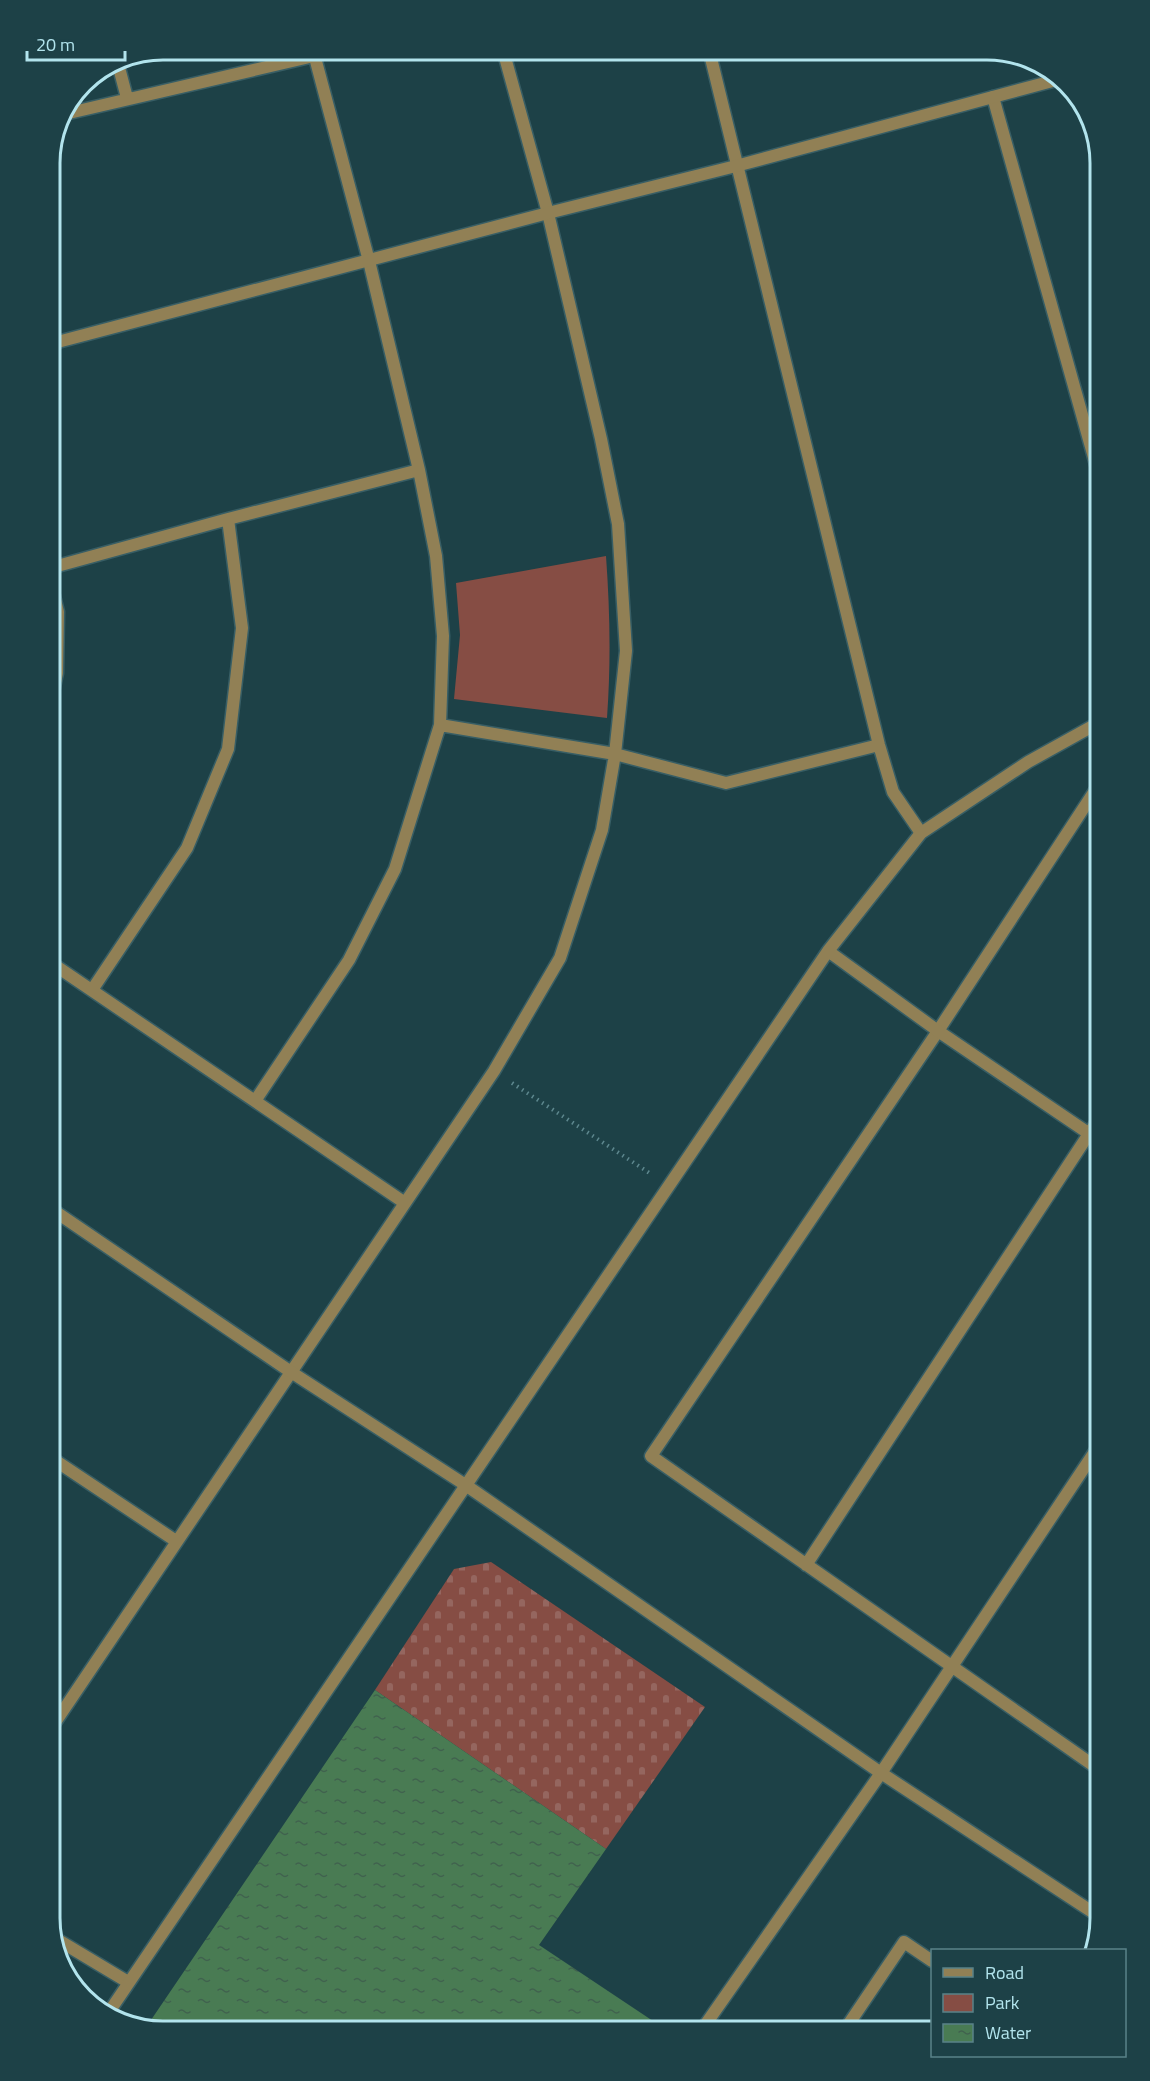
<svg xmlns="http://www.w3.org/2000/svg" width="1150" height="2081" viewBox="0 0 1150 2081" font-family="'Titillium Web',sans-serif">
	<defs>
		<pattern id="cemetery-stones" width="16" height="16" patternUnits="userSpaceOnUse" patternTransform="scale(1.5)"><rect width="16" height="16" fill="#864d44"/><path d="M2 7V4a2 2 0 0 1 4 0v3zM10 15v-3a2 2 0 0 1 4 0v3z" fill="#95665f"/></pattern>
		<pattern id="water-ripples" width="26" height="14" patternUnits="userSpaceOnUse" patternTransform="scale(1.5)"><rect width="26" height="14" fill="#497b53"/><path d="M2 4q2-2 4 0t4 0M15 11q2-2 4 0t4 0" fill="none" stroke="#40624e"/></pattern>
	</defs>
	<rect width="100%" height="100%" fill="#1d4147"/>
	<path fill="url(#cemetery-stones)" d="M491,1562L705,1707L606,1849L375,1690L454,1569Z"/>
	<path fill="#864d44" d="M606,556C610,612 611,662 607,718L454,699L460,635L456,583Z"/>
	<path fill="url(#water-ripples)" d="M375,1690L606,1849L539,1945L668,2031H156L151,2030V2020Z"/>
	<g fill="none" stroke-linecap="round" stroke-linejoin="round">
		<defs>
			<path id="minor" d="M709,50L879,745L893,792L921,833
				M117,60L127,98
				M993,97L1100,479
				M69,113L314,56
				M50,568L228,519L419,470
				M50,706L57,673L58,612L50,580
				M440,725L615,754L726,783L879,745
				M50,962L405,1203
				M92,990L187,848L228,749L242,628L228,519
				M255,1101L349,960L395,869L440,725L443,636L436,556L419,470L369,261L313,50
				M50,1457L176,1541
				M806,1565L1100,1117
				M50,1730L494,1071L560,958L602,830L615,754L626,651L618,524L601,439L548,213L503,50
				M1100,1770L651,1456L938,1031L1100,783
				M53,1937L128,1982
				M701,2031L881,1773L1100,1444
				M844,2031L904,1942L932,1961"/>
			<path id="tertiary" d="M50,344L548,213L736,166L1060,79
				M828,951L938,1031L1100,1141
				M50,1208L291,1372L467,1486L881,1773L1100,1917
				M107,2015L828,951L921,833L1028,762L1100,722"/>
		</defs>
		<use href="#minor" stroke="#385e65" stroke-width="15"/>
		<use href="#tertiary" stroke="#385e65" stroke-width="15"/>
		<path stroke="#5d878e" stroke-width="4" stroke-dasharray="1.5 4.5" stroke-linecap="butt" d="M512,1083L651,1174"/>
		<use href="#minor" stroke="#918055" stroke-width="12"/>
		<use href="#tertiary" stroke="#918055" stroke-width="12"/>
	</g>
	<path d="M0 0H1150V2081H0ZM163 60H987A103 103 0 0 1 1090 163V1918A103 103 0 0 1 987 2021H163A103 103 0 0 1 60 1918V163A103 103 0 0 1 163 60Z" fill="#1d4147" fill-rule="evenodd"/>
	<path fill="none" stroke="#b2e4ed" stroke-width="3" d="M163 60H987A103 103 0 0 1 1090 163V1918A103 103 0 0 1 987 2021H163A103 103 0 0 1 60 1918V163A103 103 0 0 1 163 60Z"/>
	<rect x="931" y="1949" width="195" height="108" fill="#1d4147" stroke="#598289" stroke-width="1.5"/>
	<rect x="943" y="1968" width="30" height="9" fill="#918055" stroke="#598289" stroke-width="1.5"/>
	<text x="985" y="1979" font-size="18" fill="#b2e4ed">Road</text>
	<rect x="943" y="1994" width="30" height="18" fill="#864d44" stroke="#598289" stroke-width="1.5"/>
	<text x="985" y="2009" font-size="18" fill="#b2e4ed">Park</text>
	<rect x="943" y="2024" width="30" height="18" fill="url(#water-ripples)" stroke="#598289" stroke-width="1.5"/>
	<text x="985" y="2039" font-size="18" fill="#b2e4ed">Water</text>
	<path d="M27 51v9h98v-9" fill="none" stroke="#b2e4ed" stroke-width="3"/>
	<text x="36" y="51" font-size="18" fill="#b2e4ed" stroke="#1d4147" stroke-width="4.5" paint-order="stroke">20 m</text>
</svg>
